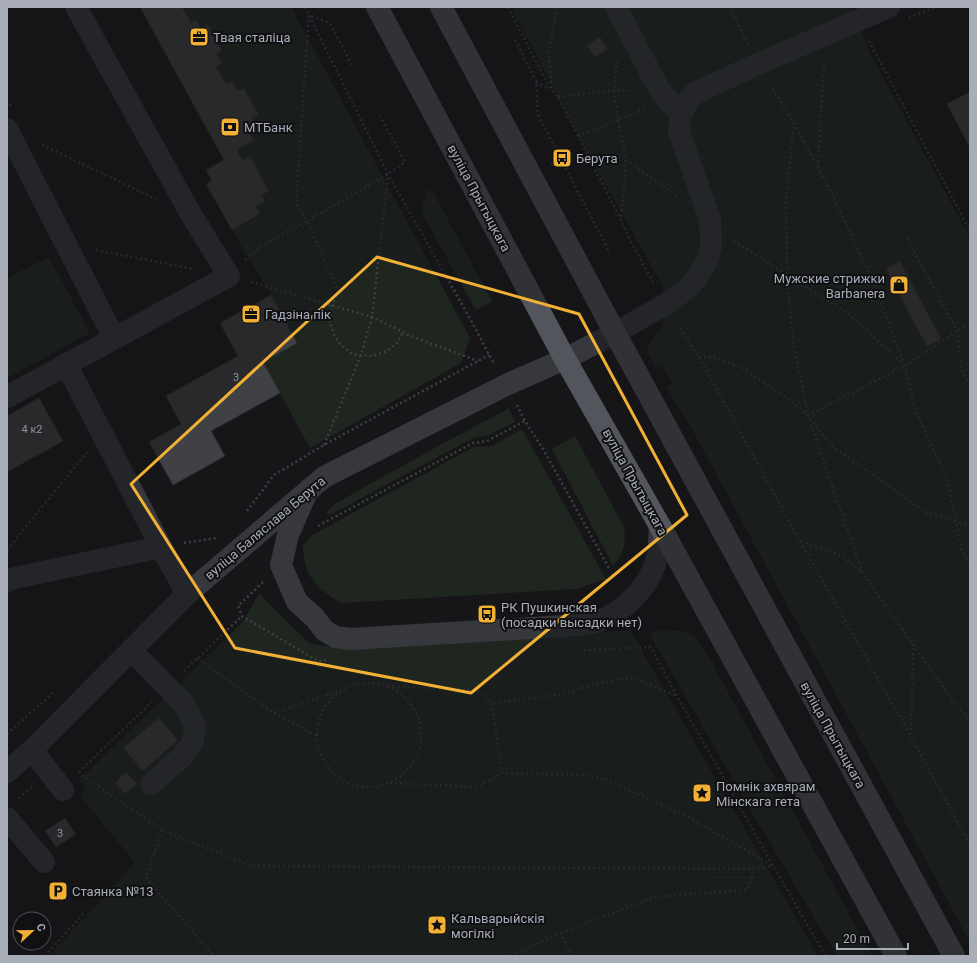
<svg xmlns="http://www.w3.org/2000/svg" width="977" height="963" viewBox="0 0 977 963" font-family="Roboto,sans-serif">
	<rect width="100%" height="100%" fill="#161618"/>
	<path fill="#1e261f" fill-rule="evenodd" d="M182,7H291L470,338L461,363L310,448L263,362L297,342L271,295L232,230L260,215L256,207L265,202L262,195L269,190L250,156L242,160L237,150L254,140L249,132L257,127L252,118L258,115L238,91L226,84L216,67L222,64L217,54L222,50L201,29L196,20L191,23Z
		M511,7H851L870,53L970,238V942L693,431L666,387L672,384L663,367V365L656,369L647,350L656,333L663,327V286L578,136Z
		M432,190L492,301L476,310L421,212L427,191Z
		M49,257L90,333L7,378V278Z
		M509,408L515,422L487,436L475,437L330,515L326,513L336,503L433,449Z
		M522,429L606,579L576,589L341,603C316,588 303,575 303,545L312,535L474,447L492,446Z
		M575,436L624,527C626,545 624,552 613,566L552,449Z
		M259,594L309,643L329,647L630,630L818,956H49L135,863L80,795L86,788L79,780L242,623ZM557,874H761L753,875Z
		M665,630L679,631L694,635L711,661L872,956H837L760,826L649,633Z"/>
	<path fill="#404145" stroke="#303034" d="M140,7H182L191,23L196,19L201,29L208,25L222,50L217,54L222,64L216,67L226,84L232,81L238,91L244,88L259,115L252,118L257,127L249,132L254,140L237,150L242,160L250,156L269,191L262,195L265,202L256,207L260,214L232,230L206,184L212,181L206,170L224,160Z
		M600,37L608,49L595,57L587,45Z
		M970,92V148L947,104Z
		M900,261L941,339L927,347L886,269Z
		M271,295L297,343L263,362L280,393L211,431L225,456L173,485L149,442L181,424L166,396L238,356L220,323Z
		M39,398L63,441L7,472V416Z
		M159,718L178,740L143,771L123,748Z
		M126,772L137,784L125,794L115,783Z
		M65,818L76,834L56,847L45,831Z"/>
	<g fill="none" stroke-linecap="round" stroke-linejoin="round">
		<path stroke="#3d3f44" stroke-width="2.5" stroke-dasharray="2 3" stroke-linecap="butt" d="M305,7L388,174L473,324L494,364
			M508,7L551,90L558,97L621,220L631,242L654,284
			M730,7L748,45
			M909,18L936,7
			M515,40L536,81L538,115L610,253
			M869,41L970,231
			M617,61L614,90L618,120L626,160L621,219
			M352,65L330,23L309,15L296,203L307,221L388,174L405,162L380,116
			M536,82L549,89
			M770,84L794,123L786,197L787,275L793,341L808,415L862,572L958,708L970,720
			M551,88L549,52L557,7
			M558,97L614,90L633,91
			M7,100L11,106
			M794,123L830,190L872,279L905,366L914,407L947,478L962,551L970,566
			M578,136L646,108
			M42,145L156,199
			M626,160L677,196
			M551,164L562,158
			M818,167L824,61
			M907,238L957,331L962,371L970,386
			M734,241L850,315L905,366L808,415
			M96,250L193,269
			M245,260L260,247L307,221L338,291L332,306L330,323L335,337L341,345L352,354L373,356L387,351L397,343L403,332
			M251,282L372,317L403,332L408,335L478,361
			M677,324L699,357L800,541L910,735L970,845
			M699,357H714L742,368L781,394L808,415L832,446L927,513L970,526
			M905,366L957,331L970,324
			M517,405L525,421L543,449L610,570
			M324,445L361,355L372,317L388,175
			M247,511L274,475L324,445L489,355
			M318,526L473,443L487,441L525,421
			M801,541L841,556L862,572
			M184,543L217,538
			M7,550L87,452
			M263,582L238,606L242,616L318,661L329,660
			M584,650L651,647L676,695L717,766L773,866L826,956
			M197,658L274,713L317,736
			M184,671L242,616
			M317 735a52 52 0 1 1 104 0a52 52 0 1 1-104 0Z
			M388,686L424,688H448L479,692L492,703L563,694L588,686L627,678L641,681L675,695
			M492,703L502,773
			M274,713L341,690
			M7,734L54,692
			M910,735L912,707L913,644
			M79,772L152,702
			M82,775L162,830L252,866L753,869L773,866
			M390,783L478,787L502,773L585,775L607,780L685,815L773,866
			M19,798L32,787
			M162,830L146,878L214,956
			M561,933L654,897L747,890L753,875V869
			M45,956L84,913
			M510,956L561,933L572,956"/>
		<path stroke="#37383d" stroke-width="22" d="M616,7L660,91L681,115
			M7,129L114,338
			M66,364L161,547L180,581L186,595
			M7,397L229,276L192,216L76,7
			M305,496L288,535L281,565L297,602L315,618L324,630L335,637L351,639L581,625C587,624 594,623 599,621C624,611 645,591 655,565C660,553 659,539 660,526
			M7,581L10,579L161,547
			M131,650L185,705L195,727L193,741L182,757L151,784
			M32,750L63,790
			M7,772L32,750L186,595L324,477L506,385L565,359L615,333L666,304L687,289L696,279L703,268L708,258L711,246L710,220L679,131L681,115L687,102L695,93L758,64L889,7
			M7,818L44,862"/>
		<path stroke="#53555c" stroke-width="22" d="M377,7L565,359L660,526L896,956
			M441,7L615,333L954,956"/>
	</g>
	<path d="M0 0H977V963H0ZM377,257L579,314L687,515L471,693L235,648L131,484Z" fill="#161618" fill-opacity=".55" fill-rule="evenodd"/>
	<path fill="none" stroke="#f2b134" stroke-width="3" stroke-linejoin="round" d="M377,257L579,314L687,515L471,693L235,648L131,484Z"/>
	<defs>
		<symbol id="office-square" viewBox="-11 -11 22 22"><rect x="-9" y="-9" width="18" height="18" rx="4" fill="#f2b134" stroke="#111113"/><path d="M-6-3h4V-5.5h4V-3h4V5H-6ZM-1-4.5V-3h2v-1.5ZM-6 0V1H6V0Z" fill="#111"/></symbol>
		<symbol id="bank-square" viewBox="-11 -11 22 22"><rect x="-9" y="-9" width="18" height="18" rx="4" fill="#f2b134" stroke="#111113"/><path d="M-6-4H6V4H-6ZM0-2.3a2.3 2.3 0 1 0 0 4.6a2.3 2.3 0 1 0 0-4.6Z" fill="#111"/></symbol>
		<symbol id="bus-square" viewBox="-11 -11 22 22"><rect x="-9" y="-9" width="18" height="18" rx="4" fill="#f2b134" stroke="#111113"/><path d="M-5-6H5V4H4V6H2V4H-2V6H-4V4H-5ZM-3.5-4V0h7V-4ZM-3.5 1.2v1.5H-2V1.2ZM2 1.2v1.5H3.5V1.2Z" fill="#111"/></symbol>
		<symbol id="shop-square" viewBox="-11 -11 22 22"><rect x="-9" y="-9" width="18" height="18" rx="4" fill="#f2b134" stroke="#111113"/><path d="M-5-2.5h2.3a2.7 3.5 0 0 1 5.4 0H5L5.5 6h-11ZM-1.5-2.5h3a1.5 2.3 0 0 0-3 0Z" fill="#111"/></symbol>
		<symbol id="sight-square" viewBox="-11 -11 22 22"><rect x="-9" y="-9" width="18" height="18" rx="4" fill="#f2b134" stroke="#111113"/><path d="M0-6L1.8-2.2L6-1.7L2.9 1.2L3.7 5.4L0 3.3L-3.7 5.4L-2.9 1.2L-6-1.7L-1.8-2.2Z" fill="#111"/></symbol>
		<symbol id="parking-square" viewBox="-11 -11 22 22"><rect x="-9" y="-9" width="18" height="18" rx="4" fill="#f2b134" stroke="#111113"/><path d="M-3.5-5.5H1a3.5 3.5 0 0 1 0 7H-1V5.5H-3.5ZM-1-3.4V-.6H.8a1.4 1.4 0 0 0 0-2.8Z" fill="#111"/></symbol>
	</defs>
	<g fill-rule="evenodd">
		<use href="#office-square" x="188" y="26" width="22" height="22"/>
		<use href="#bank-square" x="219" y="116" width="22" height="22"/>
		<use href="#bus-square" x="551" y="147" width="22" height="22"/>
		<use href="#shop-square" x="888" y="274" width="22" height="22"/>
		<use href="#office-square" x="240" y="303" width="22" height="22"/>
		<use href="#bus-square" x="476" y="603" width="22" height="22"/>
		<use href="#sight-square" x="691" y="782" width="22" height="22"/>
		<use href="#parking-square" x="47" y="880" width="22" height="22"/>
		<use href="#sight-square" x="426" y="914" width="22" height="22"/>
	</g>
	<g text-anchor="middle" dominant-baseline="central" stroke-width="4" stroke-linejoin="round" paint-order="stroke">
		<g font-size="11" fill="#8e929b">
			<text x="236" y="377">3</text>
			<text x="32" y="429">4 к2</text>
			<text x="60" y="833">3</text>
		</g>
		<g font-size="13" fill="#a8adb8" stroke="#111113" text-anchor="start">
			<text x="213" y="37">Твая сталіца</text>
			<text x="244" y="127">МТБанк</text>
			<text x="576" y="158">Берута</text>
			<text x="885" y="278" text-anchor="end">Мужские стрижки<tspan x="885" dy="15">Barbanera</tspan></text>
			<text x="265" y="314">Гадзіна пік</text>
			<text x="501" y="607">РК Пушкинская<tspan x="501" dy="15">(посадки высадки нет)</tspan></text>
			<text x="716" y="786">Помнік ахвярам<tspan x="716" dy="15">Мінскага гета</tspan></text>
			<text x="72" y="891">Стаянка №13</text>
			<text x="451" y="918">Кальварыйскія<tspan x="451" dy="15">могілкі</tspan></text>
		</g>
		<g font-size="13" fill="#a8adb8" stroke="#111113">
			<text transform="translate(479 198) rotate(62)">вуліца Прытыцкага</text>
			<text transform="translate(635 482) rotate(61)">вуліца Прытыцкага</text>
			<text transform="translate(265 528) rotate(-40)">вуліца Баляслава Берута</text>
			<text transform="translate(833 735) rotate(61)">вуліца Прытыцкага</text>
		</g>
	</g>
	<rect width="977" height="963" fill="none" stroke="#a8adb8" stroke-width="16"/>
	<g transform="translate(32 931) rotate(68)"><circle r="19" fill="#111113" stroke="#4d4f55"/>
	<path d="M0-3L7 15L0 10L-7 15Z" fill="#f2b134"/>
	<text y="-6" font-size="11" font-weight="bold" text-anchor="middle" fill="#a8adb8">С</text>
	</g>
	<path d="M837 943v6h71v-6" fill="none" stroke="#a8adb8" stroke-width="2"/>
	<text x="843" y="943" font-size="12" fill="#a8adb8" stroke="#111113" stroke-width="3" paint-order="stroke">20 m</text>
</svg>
